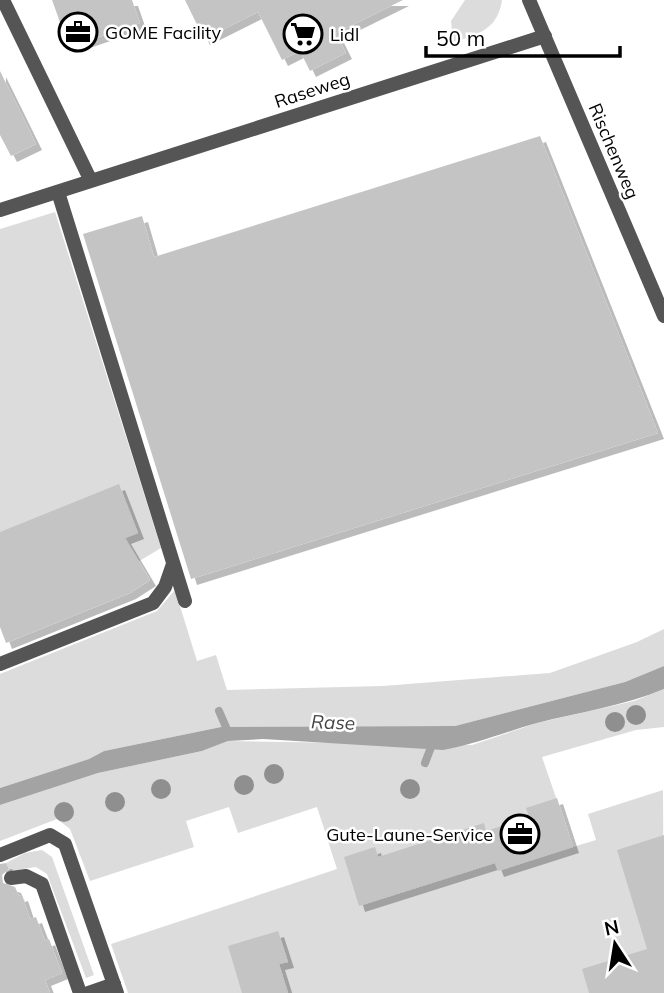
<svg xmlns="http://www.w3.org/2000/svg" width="664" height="993" viewBox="0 0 664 993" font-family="Mulish,sans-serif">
	<defs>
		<filter id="shadow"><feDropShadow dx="6" dy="6" stdDeviation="0" flood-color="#0004"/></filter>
	</defs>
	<rect width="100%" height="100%" fill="#fff"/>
	<path fill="#dcdcdc" d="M465,0H502C498,29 478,35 453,42L451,21Z
		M55,212L161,548L111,578L0,623V229Z
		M175,590L197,661L216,655L227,690L383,686L550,673L637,642L664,629V666L625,682L455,726L221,727L104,751L89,759L0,788V674L157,611Z
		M664,689V727L636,730L542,757L573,847L596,840L588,814L663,790L664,993H128L111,944L337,869L317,807L238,833L229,807L186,821L194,847L90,881L70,829L57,819L0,841V805L98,773L202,751L228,741L472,745L537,723L634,701Z
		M42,850L52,857L94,975L86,978L47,874L36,867L10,871L6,863L25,853Z"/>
	<path fill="#a3a3a3" d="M664,666V689C623,706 580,712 537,723C505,732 476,744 443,750L263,739L228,741L202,751L98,773L0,805V788L89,759L104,751L221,727L455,726L625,682Z"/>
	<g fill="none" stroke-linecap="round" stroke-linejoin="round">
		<path stroke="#a3a3a3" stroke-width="8" d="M219,711L229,734
			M425,763L433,742"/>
	</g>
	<path fill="#c4c4c4" filter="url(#shadow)" d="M52,0H132L140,23L69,47Z
		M185,0H403L336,33L346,53L310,71L300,51L282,60L258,12L204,39Z
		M0,71L36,144L11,156L0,135Z
		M540,136L658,433L191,579L83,234L142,216L154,257Z
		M119,484L138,533L125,538L150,580L130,593L6,643L0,627V532Z
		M557,798L573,847L498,871L495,863L359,906L344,857L375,847L378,857L484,823L486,831L529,817L526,808Z
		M664,835V993H589L582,969L647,949L617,850Z
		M6,863L9,869L2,875L3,883L15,887L19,896L22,895L30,919L36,917L45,941L49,939L62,973L45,980L50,993H0V864Z
		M278,931L288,962L279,964L288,993H242L228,946Z"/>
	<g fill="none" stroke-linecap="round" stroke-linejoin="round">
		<path stroke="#555" stroke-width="14" d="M58,192L185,601
			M0,664L153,603L165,587L173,564
			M11,878L26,876L42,884L80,993
			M88,993L114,984"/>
		<path stroke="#555" stroke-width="14" d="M3,0L91,181
			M529,0L664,316
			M0,210L545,36
			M0,855L50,835L65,844L117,993"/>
	</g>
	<g fill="#8f8f8f">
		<circle cx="636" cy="715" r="10"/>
		<circle cx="615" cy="722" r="10"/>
		<circle cx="274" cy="774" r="10"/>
		<circle cx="244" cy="785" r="10"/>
		<circle cx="161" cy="789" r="10"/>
		<circle cx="410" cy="789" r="10"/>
		<circle cx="115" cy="802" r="10"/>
		<circle cx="64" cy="812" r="10"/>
	</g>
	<defs>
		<symbol id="office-ring" viewBox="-11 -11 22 22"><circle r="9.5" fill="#fff" stroke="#000" stroke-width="1.5"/><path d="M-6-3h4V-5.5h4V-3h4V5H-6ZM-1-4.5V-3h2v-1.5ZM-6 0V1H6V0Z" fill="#000"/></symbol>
		<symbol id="supermarket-ring" viewBox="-11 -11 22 22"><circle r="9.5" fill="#fff" stroke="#000" stroke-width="1.5"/><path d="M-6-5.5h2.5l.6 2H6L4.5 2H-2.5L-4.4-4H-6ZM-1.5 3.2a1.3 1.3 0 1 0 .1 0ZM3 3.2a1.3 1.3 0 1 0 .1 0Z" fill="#000"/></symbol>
	</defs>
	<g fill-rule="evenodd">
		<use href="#office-ring" x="56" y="10" width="44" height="44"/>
		<use href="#supermarket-ring" x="281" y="12" width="44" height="44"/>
		<use href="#office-ring" x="498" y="812" width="44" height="44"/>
	</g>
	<g text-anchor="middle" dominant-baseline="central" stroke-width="5" stroke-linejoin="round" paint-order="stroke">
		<g font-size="18" fill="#000" stroke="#fff" text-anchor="start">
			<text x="105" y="32">GOME Facility</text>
			<text x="330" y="34">Lidl</text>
			<text x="493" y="834" text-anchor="end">Gute-Laune-Service</text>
		</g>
		<g font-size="18" fill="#000" stroke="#fff">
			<text transform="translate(312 90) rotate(-18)">Raseweg</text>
			<text transform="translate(614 151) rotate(67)">Rischenweg</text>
		</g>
		<g font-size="19" font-style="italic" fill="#444" stroke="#fff">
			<text transform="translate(333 722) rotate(2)">Rase</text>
		</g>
	</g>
	<g transform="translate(615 944) rotate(348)" stroke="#ffffff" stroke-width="5" paint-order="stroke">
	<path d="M0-5L12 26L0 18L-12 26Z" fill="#000000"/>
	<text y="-10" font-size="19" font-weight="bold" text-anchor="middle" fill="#000000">N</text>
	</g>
	<path d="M426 46v10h194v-10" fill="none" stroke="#000000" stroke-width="3.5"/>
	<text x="436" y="46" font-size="21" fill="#000000" stroke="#ffffff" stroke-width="5" paint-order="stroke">50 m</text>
</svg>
